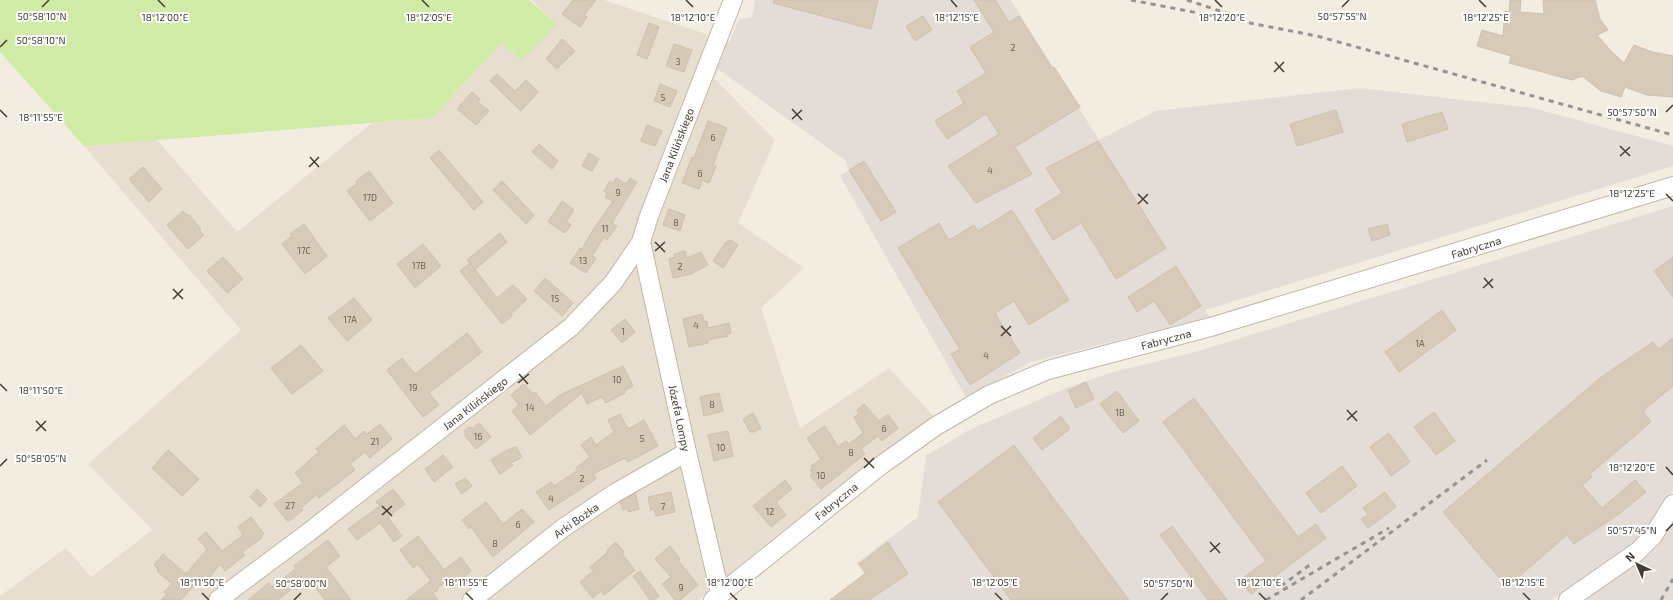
<svg xmlns="http://www.w3.org/2000/svg" width="1673" height="600" viewBox="0 0 1673 600" font-family="'Exo 2',sans-serif">
	<rect width="100%" height="100%" fill="#f3ece1"/>
	<path fill="#e7decf" d="M532,0H604L733,43L714,78L775,140L738,223L804,268L761,308L800,428L889,368L936,419L776,535L699,600H0V596L66,548L91,577L152,530L88,464L241,330L84,146L157,140L237,232L372,123L432,118L502,43L521,59L556,24Z"/>
	<path fill="#e4ddd7" d="M755,0H1011L1099,140L1155,111L1360,88L1533,108L1673,146V166L1205,310L1210,317L1031,362L966,397L840,176L849,170L845,160L718,69L739,19L752,17Z
		M1673,206V490L1644,534L1602,566L1551,600H830L864,574L856,563L918,517L926,456L967,431L1066,388L1113,372L1195,352Z
		M1673,521V600H1581L1655,550Z"/>
	<path fill="#cfeba5" d="M0,0H529L557,24L521,60L502,43L432,118L84,146L0,52Z"/>
	<path fill="#d8cab9" stroke="#d0bfa8" d="M573,0H596L584,15L587,17L580,27L562,14Z
		M774,0H878L871,29L773,3Z
		M974,0H995L1009,22L1019,16L1052,68L1054,67L1080,107L1015,147L1032,174L976,203L948,166L999,134L986,114L947,139L935,121L964,103L957,91L986,73L970,47L994,32Z
		M1510,0H1521L1520,12L1544,14L1543,0H1595L1600,19L1608,30L1597,35L1611,51L1624,63L1634,45L1652,52L1673,56V97L1647,95L1625,87L1621,97L1601,91L1582,76L1572,80L1509,63L1511,56L1477,46L1482,30L1503,36L1505,11L1509,12Z
		M923,16L932,30L915,41L906,26Z
		M649,23L659,27L647,59L637,55Z
		M562,39L575,51L557,69L546,59Z
		M674,44L692,50L684,72L666,66Z
		M497,74L515,91L526,80L538,92L521,111L490,81Z
		M660,84L677,91L670,107L654,101Z
		M472,92L480,99L478,102L489,111L476,125L457,109Z
		M1336,110L1343,132L1297,146L1290,124Z
		M1442,112L1448,129L1407,142L1402,124Z
		M708,121L727,128L713,165L716,166L709,183L702,180L699,189L682,183L692,157L694,158Z
		M647,125L662,131L655,146L641,141Z
		M1098,141L1166,248L1116,279L1081,223L1053,240L1035,210L1062,193L1046,168Z
		M539,144L558,161L552,169L532,152Z
		M439,150L483,202L474,210L430,158Z
		M589,153L599,159L592,171L582,166Z
		M864,161L896,212L881,221L849,170Z
		M143,167L162,189L149,202L129,179Z
		M369,171L393,203L370,221L347,191L357,183L356,181Z
		M616,178L626,184L630,178L637,182L612,223L617,226L607,240L604,237L592,256L596,258L586,273L570,263L580,248L582,249L593,230L613,201L605,197L607,193L604,191L610,181L613,184Z
		M502,181L534,215L526,224L493,190Z
		M562,201L574,210L566,222L571,225L565,233L548,222Z
		M669,209L685,215L680,231L663,225Z
		M1012,210L1069,300L1029,325L1014,301L995,313L1020,353L970,385L951,354L960,349L898,248L939,223L949,240L974,225L978,231Z
		M183,211L188,216L189,215L201,229L199,230L204,235L188,249L167,225Z
		M304,224L327,256L305,274L282,244L292,236L290,234Z
		M1387,224L1390,235L1372,241L1368,229Z
		M500,233L507,242L475,270L467,260Z
		M731,240L738,245L723,268L713,261L726,242Z
		M423,244L441,266L415,288L397,264Z
		M685,251L687,258L701,252L708,265L691,274L673,278L669,259L675,257L674,254Z
		M223,257L243,279L227,293L207,271Z
		M1673,257V297L1654,271Z
		M470,263L497,298L513,285L527,299L511,314L512,316L502,324L460,271Z
		M1176,266L1201,306L1170,325L1154,301L1137,312L1128,297Z
		M545,278L573,303L562,316L534,291Z
		M354,298L372,320L347,341L328,318Z
		M1442,310L1456,330L1399,372L1385,352Z
		M702,314L704,321H707L708,328L729,323L731,333L727,334L728,336L708,340V343L689,347L683,319Z
		M625,319L635,332L622,343L611,330Z
		M467,333L482,352L429,393L439,405L423,417L387,370L402,358L415,374Z
		M1673,338V386L1643,411L1651,422L1590,474L1592,477L1582,485L1602,508L1635,480L1646,492L1619,514L1574,544L1567,535L1507,587L1443,512L1600,378L1653,342L1659,349Z
		M301,345L323,371L292,394L271,368Z
		M623,366L633,386L624,391L625,393L606,403L602,397L587,404L582,393L530,435L512,411L519,405L511,395L524,384L533,394L535,392L546,406L560,395Z
		M1086,382L1094,399L1076,408L1068,391Z
		M1117,391L1139,421L1123,433L1100,404Z
		M719,393L723,411L704,416L700,397Z
		M1194,398L1298,537L1316,524L1326,538L1251,594L1240,580L1266,561L1163,422Z
		M864,404L879,421L888,414L898,428L882,441L878,436L861,449L865,454L821,489L810,475L813,473L810,470L812,468L811,466L821,459L807,438L825,426L838,447L846,441L849,444L863,433L854,417L859,413L857,410Z
		M1434,412L1455,441L1436,455L1414,427Z
		M753,413L761,428L754,432H750L743,419Z
		M620,414L628,429L644,420L658,446L628,462L625,458L593,474L596,479L549,510L536,492L551,482L554,486L578,470L576,468L590,457L581,445L591,437L596,445L614,432L608,420Z
		M1061,416L1070,429L1042,450L1033,438Z
		M479,423L491,437L476,449L465,436V430L469,427L473,428Z
		M380,424L392,439L370,458L365,452L350,464L355,470L319,498L316,495L301,508L303,510L288,522L274,504L303,483L295,473L319,452L316,449L344,425L355,439L364,431L367,434Z
		M728,431L733,456L714,461L708,435Z
		M1389,433L1410,462L1391,476L1370,447Z
		M1014,445L1023,457L1129,600H1011L938,502Z
		M516,447L522,457L511,463L513,465L500,474L491,460L505,451Z
		M168,450L199,479L182,496L152,468Z
		M443,455L453,467L434,482L425,469Z
		M1342,466L1357,486L1321,513L1306,493Z
		M465,478L472,486L462,494L455,484Z
		M785,480L792,489L776,502L786,515L771,527L753,506Z
		M257,489L267,499L260,507L250,497Z
		M393,489L405,504L388,517L402,536L394,542L380,523L357,540L348,529L380,506L376,502Z
		M671,492L675,512L656,516L654,509L651,510L648,497Z
		M1385,492L1396,507L1368,528L1361,519L1368,515L1363,508Z
		M635,493L639,509L628,512V508L623,510L620,502Z
		M486,502L503,524L522,509L534,522L493,557L471,527L469,529L462,520Z
		M251,517L264,534L261,536L262,538L242,552L245,555L225,571L220,564L201,588L196,584L181,600H161L167,594L164,592L172,584L157,571L158,569L154,565L163,554L186,574L207,549L198,539L206,532L222,551L243,535L238,527Z
		M1172,526L1227,600H1208L1160,535Z
		M418,536L444,570L461,557L471,571L458,582L454,576L437,588L438,590L433,593L438,600H406L431,581L418,564L413,568L400,550Z
		M328,540L340,556L326,567L351,600H325L313,584L309,587L306,583L296,590L294,587L278,600H248L269,583L271,587L296,569L294,566Z
		M616,542L624,552L622,554L635,570L604,595L601,591L593,598L580,582L593,571L590,567L608,552L607,550Z
		M888,542L908,574L869,600H830L866,573L859,564Z
		M670,546L680,559L678,560L698,585L680,600H675L662,584L671,577L655,559Z
		M640,571L659,596L654,600H650L633,576Z"/>
	<g fill="none" stroke-linecap="round" stroke-linejoin="round">
		<defs>
			<path id="minor" d="M641,242L687,452L720,593
				M218,600L309,532L571,327L613,283L641,242L649,216L733,0
				M472,600L563,528L615,493L687,452
				M713,600L880,466L936,426L989,395L1048,370L1214,326L1673,186
				M1568,600L1637,552L1653,536L1673,504"/>
		</defs>
		<use href="#minor" stroke="#c1b7a6" stroke-width="20"/>
		<use href="#minor" stroke="#fff" stroke-width="18"/>
		<path stroke="#939393" stroke-width="3" stroke-dasharray="5 5" stroke-linecap="butt" d="M1131,0L1317,36L1673,135
			M1187,0L1232,15
			M1281,586L1311,564
			M1266,600L1389,528
			M1301,600L1487,460
			M1661,600L1673,579"/>
	</g>
	<path fill="none" stroke="#443c32" stroke-width="1.5" d="M158,0L165,7M422,0L429,7M686,0L693,7M951,0L957,7M1215,0L1222,7M1479,0L1486,7M42,7L49,0M1342,7L1349,0M0,47L7,40M1275,62L1284,72M1274,72L1284,62M792,109L802,120M0,110L7,117M1666,112L1673,105M792,119L802,110M1620,146L1630,156M1620,156L1630,147M310,157L319,167M309,167L319,157M1138,194L1148,204M1666,194L1673,201M1138,204L1148,194M655,242L665,252M655,251L665,242M1484,278L1493,288M1483,288L1493,279M173,289L183,299M173,299L183,289M1001,326L1011,336M1001,336L1011,326M519,374L528,384M518,383L529,374M0,384L7,391M1347,410L1357,421M1347,420L1357,411M36,421L46,431M36,431L46,421M864,458L874,468M0,466L7,459M1666,467L1673,475M864,468L874,458M382,506L392,516M382,515L392,506M1666,531L1673,524M1210,542L1220,553M1210,552L1220,543M202,593L209,600M466,593L473,600M730,593L737,600M995,593L1002,600M1259,593L1266,600M1523,593L1530,600M294,600L301,593M1161,600L1168,593"/>
	<g text-anchor="middle" dominant-baseline="central" stroke-width="4" stroke-linejoin="round" paint-order="stroke">
		<g font-size="9" fill="#696054">
			<text x="1013" y="47">2</text>
			<text x="678" y="61">3</text>
			<text x="663" y="97">5</text>
			<text x="713" y="137">6</text>
			<text x="990" y="170">4</text>
			<text x="700" y="173">6</text>
			<text x="618" y="192">9</text>
			<text x="370" y="197">17D</text>
			<text x="676" y="222">8</text>
			<text x="605" y="228">11</text>
			<text x="304" y="250">17C</text>
			<text x="583" y="260">13</text>
			<text x="419" y="265">17B</text>
			<text x="680" y="266">2</text>
			<text x="555" y="298">15</text>
			<text x="350" y="319">17A</text>
			<text x="696" y="325">4</text>
			<text x="623" y="331">1</text>
			<text x="1420" y="343">1A</text>
			<text x="986" y="355">4</text>
			<text x="617" y="379">10</text>
			<text x="413" y="387">19</text>
			<text x="712" y="404">8</text>
			<text x="530" y="407">14</text>
			<text x="1120" y="412">1B</text>
			<text x="884" y="428">6</text>
			<text x="478" y="436">16</text>
			<text x="642" y="438">5</text>
			<text x="375" y="441">21</text>
			<text x="721" y="447">10</text>
			<text x="851" y="452">8</text>
			<text x="821" y="475">10</text>
			<text x="582" y="478">2</text>
			<text x="551" y="498">4</text>
			<text x="290" y="505">27</text>
			<text x="663" y="506">7</text>
			<text x="770" y="511">12</text>
			<text x="518" y="524">6</text>
			<text x="495" y="543">8</text>
			<text x="681" y="587">9</text>
		</g>
		<g font-size="11" fill="#443c32" stroke="#fff">
			<text transform="translate(676 145) rotate(-69)">Jana Kilińskiego</text>
			<text transform="translate(1476 247) rotate(-17)">Fabryczna</text>
			<text transform="translate(1166 339) rotate(-15)">Fabryczna</text>
			<text transform="translate(475 403) rotate(-38)">Jana Kilińskiego</text>
			<text transform="translate(680 418) rotate(78)">Józefa Lompy</text>
			<text transform="translate(836 501) rotate(-39)">Fabryczna</text>
			<text transform="translate(576 520) rotate(-35)">Arki Bożka</text>
		</g>
	</g>
	<g font-size="10" text-anchor="middle" fill="#443c32" stroke="#fff" stroke-width="4" stroke-linejoin="round" paint-order="stroke">
		<text x="42" y="20">50°58'10"N</text>
		<text x="1342" y="20">50°57'55"N</text>
		<text x="165" y="21">18°12'00"E</text>
		<text x="429" y="21">18°12'05"E</text>
		<text x="693" y="21">18°12'10"E</text>
		<text x="957" y="21">18°12'15"E</text>
		<text x="1222" y="21">18°12'20"E</text>
		<text x="1486" y="21">18°12'25"E</text>
		<text x="41" y="44">50°58'10"N</text>
		<text x="1632" y="116">50°57'50"N</text>
		<text x="41" y="121">18°11'55"E</text>
		<text x="1632" y="197">18°12'25"E</text>
		<text x="41" y="394">18°11'50"E</text>
		<text x="41" y="462">50°58'05"N</text>
		<text x="1632" y="471">18°12'20"E</text>
		<text x="1632" y="534">50°57'45"N</text>
		<text x="202" y="586">18°11'50"E</text>
		<text x="466" y="586">18°11'55"E</text>
		<text x="730" y="586">18°12'00"E</text>
		<text x="995" y="586">18°12'05"E</text>
		<text x="1259" y="586">18°12'10"E</text>
		<text x="1523" y="586">18°12'15"E</text>
		<text x="301" y="587">50°58'00"N</text>
		<text x="1168" y="587">50°57'50"N</text>
	</g>
	<g transform="translate(1637 564) rotate(316)" stroke="#ffffff" stroke-width="3" paint-order="stroke">
	<path d="M0-3L7 15L0 10L-7 15Z" fill="#443c32"/>
	<text y="-6" font-size="11" font-weight="bold" text-anchor="middle" fill="#443c32">N</text>
	</g>
</svg>
